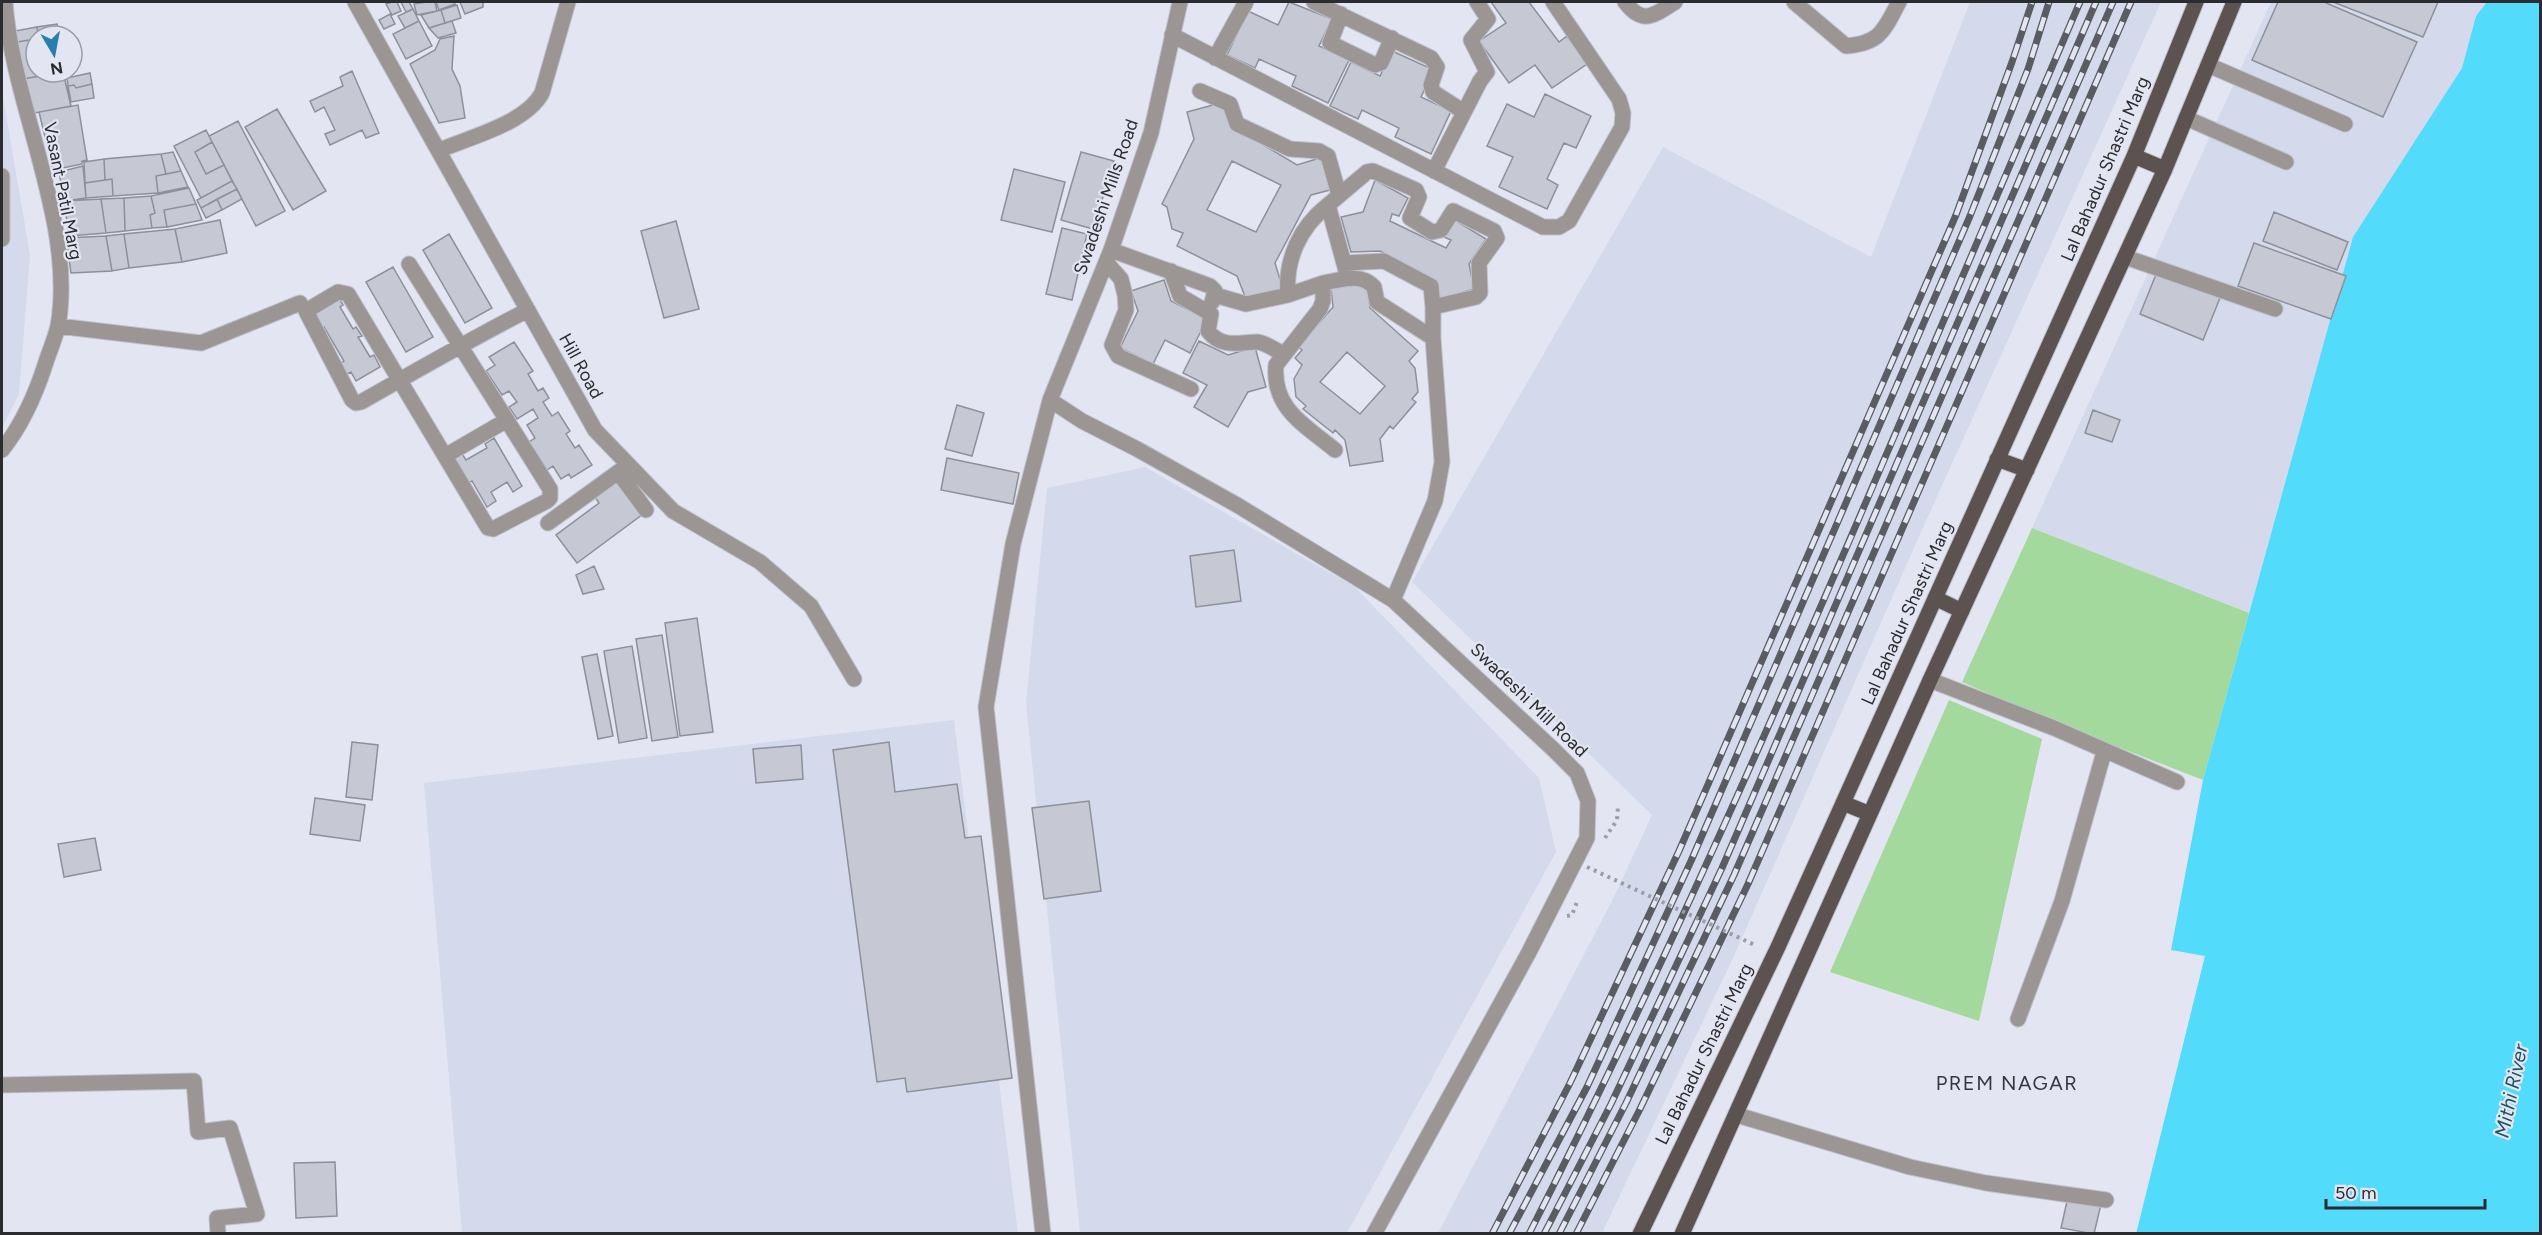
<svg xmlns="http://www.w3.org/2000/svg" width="2542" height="1235" viewBox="0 0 2542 1235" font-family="Figtree,sans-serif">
	<rect width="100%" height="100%" fill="#e3e6f2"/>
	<path fill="#d4d9ec" d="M1970,2H2161L1921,532L1734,956L1602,1233H1438L1613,899L1652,815L1412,582L1663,147L1871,257Z
		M2271,2H2487L2476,16L2462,68L2353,237L2249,613L2032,528Z
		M2,91L30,255L19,394L2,428Z
		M1145,467L1355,587L1539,778L1556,852L1347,1233H1080L1026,703L1047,488Z
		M954,720L1018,1233H462L424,783Z"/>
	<path fill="#a3d99c" d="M2032,528L2249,613L2203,780L2046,719L1962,682Z
		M1949,700L2042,739L1979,1021L1830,972Z"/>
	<path fill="#52dbfb" d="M2487,2H2540V1233L2136,1234L2205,956L2171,950L2203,780L2353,237L2462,68L2476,16Z"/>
	<path fill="#c6c9d4" stroke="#8d909b" stroke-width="1.5" fill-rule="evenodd" d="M392,2H397L401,11L392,15L386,4Z
		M401,2H409L413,9L406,12Z
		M427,2H435L437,11L417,15L414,4Z
		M436,2H454L455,4L439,10Z
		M460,2H483V7L465,14Z
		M1289,2L1332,19L1319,46L1349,60L1328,103L1292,86L1296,76L1259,59L1255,68L1227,55L1248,11L1278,25Z
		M1491,2H1529L1559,42L1567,36L1587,64L1552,88L1535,65L1509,83L1479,41L1506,23Z
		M2278,2H2324L2417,42L2383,117L2252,60Z
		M2333,2H2438L2423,37Z
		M457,5L461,18L445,23L441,10Z
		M413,9L419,21L405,28L398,16Z
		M441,10L445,23L429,28L421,15Z
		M390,14L395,24L384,29L379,20Z
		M419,21L432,46L406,59L393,34Z
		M452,21L456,33L438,38L429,28Z
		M57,24L59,35L38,36L37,27Z
		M37,27L38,36L36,39L17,42L15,31Z
		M454,36L452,69L460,86L465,118L439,123L410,64L435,50L440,39Z
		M36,39V72H45V75L23,79L17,42Z
		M1392,51L1434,70L1421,97L1451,111L1431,154L1395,137L1399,128L1362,110L1358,119L1330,106L1351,62L1380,76Z
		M352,71L379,133L366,138L362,130L330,145L325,134L335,130L324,107L315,112L310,101L343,86L340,77Z
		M63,72L71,106L35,113L23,79Z
		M90,73L92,84L76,88L74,85L68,86L67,78Z
		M92,84L94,98L71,102L68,86L74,85L76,88Z
		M1545,94L1591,116L1576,148L1564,143L1547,179L1558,185L1547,209L1499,187L1513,157L1487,146L1507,104L1534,117Z
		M1224,102L1230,125L1297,165L1323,157L1334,189L1311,195L1275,263L1283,289L1246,299L1237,276L1177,246L1183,233L1172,229L1167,207L1162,204L1194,139L1187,112ZM1232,161L1281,185L1256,232L1207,210Z
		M78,105L87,160L82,161V164L53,170L39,112Z
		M277,109L326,191L293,210L245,127Z
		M238,121L285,211L256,226L209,136Z
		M206,130L212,142L195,152L206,174L224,165L232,181L201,198L174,146Z
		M212,142L224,165L206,174L195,152Z
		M173,152L181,171L166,174L161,154Z
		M1081,152L1114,161L1093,229L1061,220Z
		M161,154L166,174L156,176L158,193L113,196L112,179L105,180L104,159Z
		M104,159L105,180L85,183L84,162Z
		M83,166L86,198L64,201L59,172Z
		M1014,169L1065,182L1052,232L1001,220Z
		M181,171L188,187L158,193L156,176Z
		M112,179L113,196L86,198L85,183Z
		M1375,180L1408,198L1399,216L1392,214L1390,221L1446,248L1451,240L1444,237L1453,219L1486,239L1469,264L1474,289L1439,299L1435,280L1380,251L1351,252L1341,217L1363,212Z
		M232,181L237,189L201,208L197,200Z
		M189,188L196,204L164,210L167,227L152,228L150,215L155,213L151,196Z
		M237,189L242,199L222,210L217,199Z
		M151,196L155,213L150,215L152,228L125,231L124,198Z
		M124,198L125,231L106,233L101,199Z
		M101,199L106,233L69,236L64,201Z
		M217,199L222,210L206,218L201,208Z
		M196,204L202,220L167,227L164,210Z
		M2274,212L2348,242L2337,270L2263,241Z
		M220,220L227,253L182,262L175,229Z
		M676,221L699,309L664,318L641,231Z
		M1062,228L1087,234L1072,300L1046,294Z
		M175,229L182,262L129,268L124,234Z
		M124,234L129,268L112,271L106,236Z
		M449,234L492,308L465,323L423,250Z
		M106,236L112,271L71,273L66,238Z
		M2254,243L2346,276L2331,319L2238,286Z
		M393,267L433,337L406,352L366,282Z
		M2157,272L2220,298L2203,340L2140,314Z
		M1164,280L1171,301L1207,319L1190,353L1165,340L1153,364L1120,348L1138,311L1131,291Z
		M1367,284L1370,308L1418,351L1409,361L1415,368L1418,392L1412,399L1416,402L1393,429L1390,426L1380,439L1383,461L1350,466L1345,440L1335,430L1333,433L1303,409L1306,406L1296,397L1294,379L1302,365L1295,358L1302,350L1298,347L1333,307L1331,288ZM1347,352L1385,386L1360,414L1320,382Z
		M337,295L343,305L340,307L353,329L356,327L362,336L358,337L370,357L374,355L380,367L356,381L351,372L345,375L338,365L344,361L324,327L317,331L312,322L318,318L313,309Z
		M1199,341L1228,355L1255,347L1266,387L1248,392L1228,427L1194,407L1207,385L1183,373Z
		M514,342L533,371L528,374L538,391L543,388L549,398L543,402L552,416L558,412L570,431L566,434L575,448L579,445L592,465L571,478L569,474L561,479L553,466L547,470L529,442L535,438L527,425L538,418L533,409L517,419L509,407L517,402L509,391L502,395L486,371L495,365L489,357Z
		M957,405L984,413L972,456L945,449Z
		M2093,410L2120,420L2112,442L2085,433Z
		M494,438L522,486L513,492L507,482L491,492L496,501L487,507L472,481L468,483L452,457L461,452L466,460L487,448L485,444Z
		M947,458L1019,473L1013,504L941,490Z
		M618,480L643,514L577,563L556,535L599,503L595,497Z
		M1234,550L1241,601L1196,607L1190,556Z
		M594,566L604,589L583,594L576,575Z
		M697,618L713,732L680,736L665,623Z
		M662,635L678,737L652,741L636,639Z
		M632,646L647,738L619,743L604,651Z
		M597,654L613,736L598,739L582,657Z
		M352,742L378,745L372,800L346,797Z
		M889,742L895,792L957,784L965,838L981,836L1012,1078L907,1092L905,1078L877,1082L833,750Z
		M801,745L803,779L756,783L753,749Z
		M315,798L365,805L360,841L310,834Z
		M1089,801L1101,891L1044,899L1032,808Z
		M95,838L101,870L64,877L58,844Z
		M335,1162L337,1216L296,1218L294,1163Z
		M2068,1197L2101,1204L2094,1234L2061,1228Z"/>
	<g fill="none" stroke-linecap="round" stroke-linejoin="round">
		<defs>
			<path id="minor" d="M355,2L595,430L673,511L760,562L811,606L854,679
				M1314,2L1431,58L1437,67L1431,85L1433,92L1464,112
				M1625,2C1643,26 1654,15 1675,2
				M1794,2L1846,46C1881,43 1884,30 1899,2
				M1341,14L1330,43L1375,65L1381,63L1392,38
				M1172,35L1543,227H1559L1569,221L1622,127L1623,113L1619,99L1553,2
				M1215,58L1246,2
				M2208,65L2345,124
				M1200,91L1230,104L1237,124L1290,149L1319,151L1328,156L1339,195
				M2186,118L2286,162
				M440,150C471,137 526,123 542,93L568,2
				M1434,171L1480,81L1487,72L1471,40L1488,19L1477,2
				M2,176V239
				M1111,250L1210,286L1215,291L1212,302
				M2125,257L2275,309
				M1106,262L1121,279L1125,295L1126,310L1112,345L1118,356L1191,389
				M1344,263L1384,261L1431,286L1433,307
				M409,264L550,489V498L547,501L493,529L488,528L348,294L338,292L306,311L352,400L356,403L361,402C416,371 471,339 528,310
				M1171,271L1180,296L1211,314L1208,331C1222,349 1239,342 1257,342C1265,342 1275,350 1283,354
				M1348,278L1328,205L1367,172L1373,171L1416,190L1419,197L1410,218L1432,232L1441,230L1453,211L1494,231L1497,238L1479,263L1480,293L1476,297L1433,307V338
				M1215,295L1246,304L1288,295C1285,259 1300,227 1328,205
				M1288,295L1323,283
				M58,326L201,343L300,303
				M1050,400L1082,421L1137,449L1237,505L1393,600L1554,750L1577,773L1588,801L1587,838L1528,954L1374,1234
				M2,450C22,425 35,396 45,365C49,352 55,339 58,326C76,224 12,104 5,2
				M1335,450C1305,425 1272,409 1276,365L1320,309L1323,301V283C1340,280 1361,272 1374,287L1377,302L1433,338L1442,462L1435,501L1393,600
				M445,456L507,420
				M618,472L646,510
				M548,523L628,465
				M1930,680L2054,728L2177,782
				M2018,1019L2062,901L2104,752
				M2,1085L194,1081L198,1132L230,1128L257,1214L217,1218L218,1234
				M1737,1115L1910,1167L1986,1183L2106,1200
				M1043,1234L986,707L1013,544L1050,400L1111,250L1151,133L1180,2"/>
			<path id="major" d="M2134,156L2165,169
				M1997,459L2027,470
				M1935,598L1962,611
				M1843,803L1870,814
				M1640,1234L1778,947L1843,803L2134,156L2196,2
				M1682,1234L1930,680L2165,169L2234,2"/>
		</defs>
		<use href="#minor" stroke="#bec1cb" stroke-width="17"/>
		<use href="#major" stroke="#bec1cb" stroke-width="17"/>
		<path stroke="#9b9ea7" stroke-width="4" stroke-dasharray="3 4.5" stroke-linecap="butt" d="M1605,838L1617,820L1618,806
			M1567,916L1572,915L1577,902"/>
		<use href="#minor" stroke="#9b9593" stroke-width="15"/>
		<use href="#major" stroke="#5c5350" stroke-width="15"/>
		<defs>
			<path id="rail" d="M1492,1234L1570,1083L1679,851L1956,215L2012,62L2032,2
				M1509,1234L1587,1087L1691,861L1970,216L2028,69L2049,2
				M1529,1234C1733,832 1902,414 2080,2
				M1544,1234L1611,1104L1722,868L2096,2
				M1559,1234L1626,1103L1734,875L2113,2
				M1576,1234L1639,1111L1748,884L2131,2"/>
		</defs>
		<use href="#rail" stroke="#5a5c62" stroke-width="7"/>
		<use href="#rail" stroke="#e3e6f2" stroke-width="4.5" stroke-dasharray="14" stroke-linecap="butt"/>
		<path stroke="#9b9ea7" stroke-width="4" stroke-dasharray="3 4.5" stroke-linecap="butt" d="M1587,867L1757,946"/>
	</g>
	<g text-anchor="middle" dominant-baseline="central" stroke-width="4.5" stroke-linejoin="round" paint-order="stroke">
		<g font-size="18" fill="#2b2c30" stroke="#e3e6f2">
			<text transform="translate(2105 169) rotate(-67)">Lal Bahadur Shastri Marg</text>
			<text transform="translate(63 191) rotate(79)">Vasant Patil Marg</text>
			<text transform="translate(1106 197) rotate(-71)">Swadeshi Mills Road</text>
			<text transform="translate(581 366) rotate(61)">Hill Road</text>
			<text transform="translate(1907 613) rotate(-66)">Lal Bahadur Shastri Marg</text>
			<text transform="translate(1529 700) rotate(44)">Swadeshi Mill Road</text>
			<text transform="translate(1704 1054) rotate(-64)">Lal Bahadur Shastri Marg</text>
		</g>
		<g font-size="20" letter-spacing="1.5" fill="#353740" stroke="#e3e6f2">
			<text x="2007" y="1083">PREM NAGAR</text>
		</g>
		<g font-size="20" font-style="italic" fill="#1a5361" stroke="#e3e6f2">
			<text transform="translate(2511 1091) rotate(-78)">Mithi River</text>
		</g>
	</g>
	<rect width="2542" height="1235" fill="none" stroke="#2b2c30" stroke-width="6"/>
	<g transform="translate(54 54) rotate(170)"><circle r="28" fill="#e3e6f2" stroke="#999ca4" stroke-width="1.5"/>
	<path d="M0-4.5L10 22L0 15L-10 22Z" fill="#2580ae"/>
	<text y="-9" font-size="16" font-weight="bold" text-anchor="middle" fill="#2b2c30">N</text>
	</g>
	<path d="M2326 1199v9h159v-9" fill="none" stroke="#2b2c30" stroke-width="3"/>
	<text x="2335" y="1199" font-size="18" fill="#2b2c30" stroke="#e3e6f2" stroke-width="4.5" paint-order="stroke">50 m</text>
</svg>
